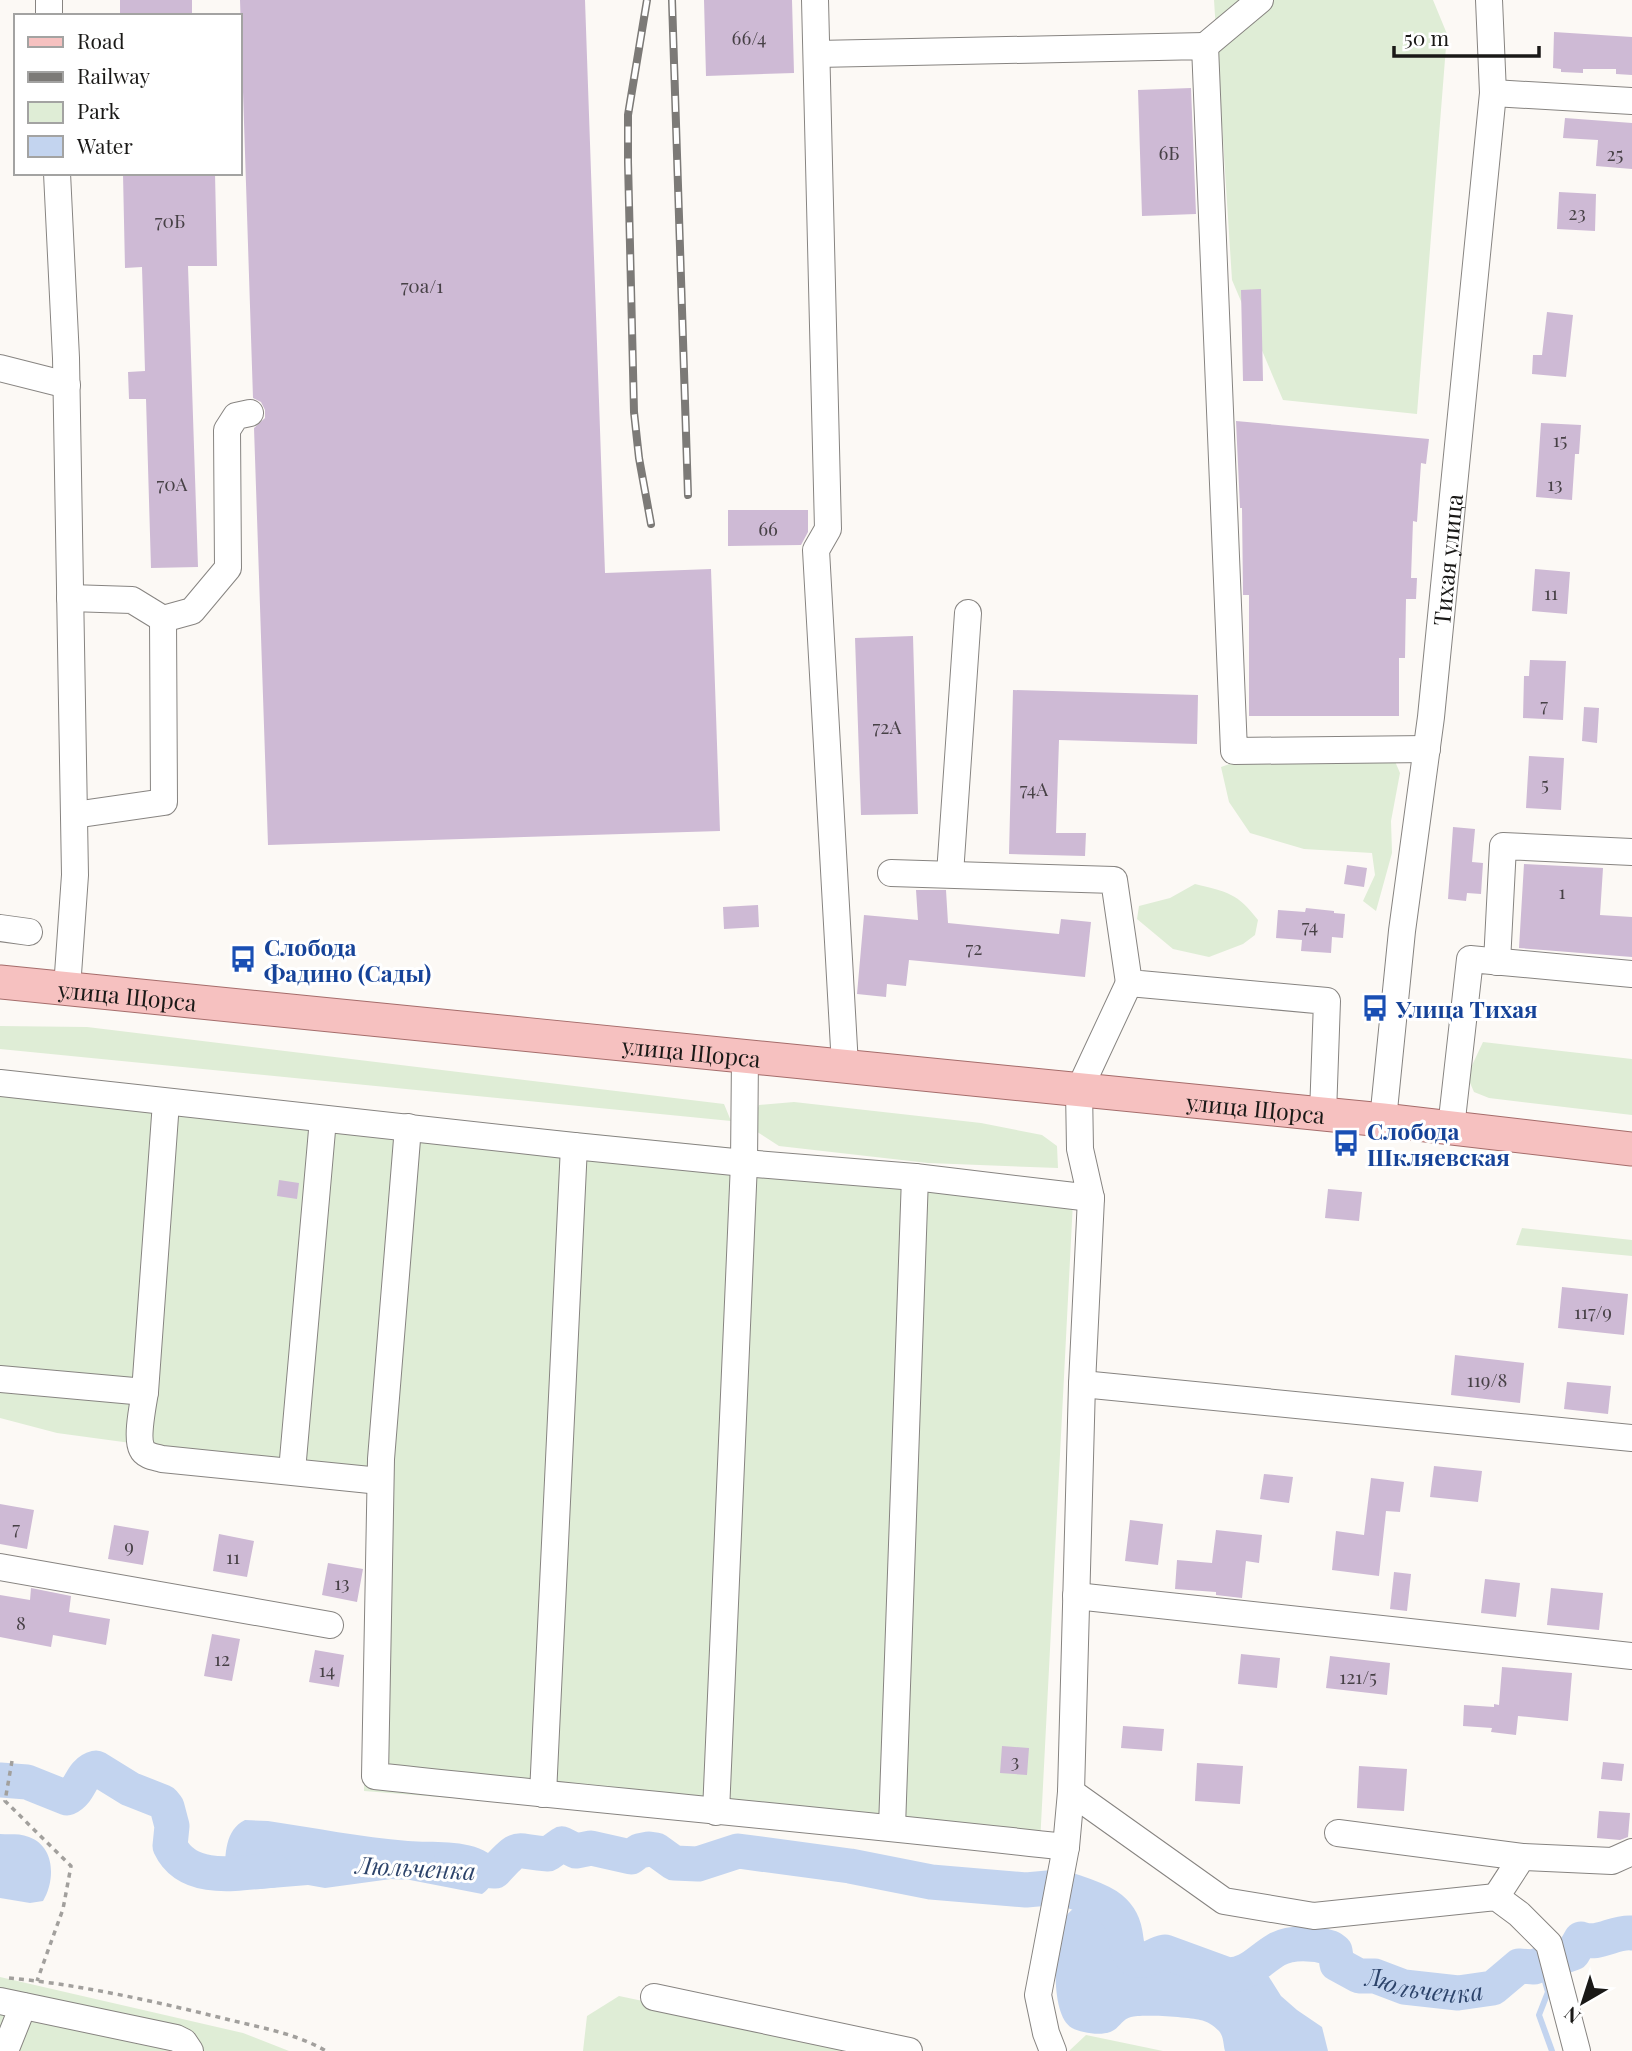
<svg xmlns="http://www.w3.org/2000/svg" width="1632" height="2051" viewBox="0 0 1632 2051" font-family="'Playfair Display',serif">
	<rect width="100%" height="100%" fill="#fcf9f5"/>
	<path fill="#dfedd6" d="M1214,0H1433L1447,34L1417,414L1283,400L1232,280Z
		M1250,757L1394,759L1400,773L1391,821L1392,853L1376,911L1363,901L1375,875L1372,853L1304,849L1250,833L1229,802L1221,767Z
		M1195,884C1228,892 1237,893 1258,920L1255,935L1243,944L1209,957L1173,949L1137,919L1139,906L1170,898Z
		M0,1026L87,1027L724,1104L731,1121L0,1049Z
		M1483,1042L1632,1059V1115L1489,1098L1474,1092L1467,1076Z
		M0,1075L1074,1182L1040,1844L364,1791L373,1476L57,1433L0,1418Z
		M794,1102L981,1123L1042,1135L1057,1146L1058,1168L928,1163L779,1146L751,1128L759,1105Z
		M1522,1228L1632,1240V1256L1516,1245Z
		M0,1977L243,2033L289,2051H0Z
		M619,1996L881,2051H583L587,2016Z
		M1086,2035L1163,2051H1069Z"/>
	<path fill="#c3d4ef" d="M245,1820L268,1821C315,1828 361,1837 408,1841C432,1843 466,1839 488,1853C502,1863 494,1887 482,1894L410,1880L391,1879L325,1888L308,1885L259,1889L237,1885L225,1875C225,1854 225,1830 245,1820Z
		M0,1834C10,1835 19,1833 29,1837C56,1847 55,1881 43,1901L30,1903L0,1898Z
		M1089,1902L1102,1904L1120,1914L1127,1947L1134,1959L1146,1961L1165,1952L1228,1975H1236L1250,1970L1269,1977L1281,1996L1297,2010L1322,2027L1328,2051H1225C1223,2044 1224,2037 1219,2031C1214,2026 1207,2021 1200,2020C1189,2017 1141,2014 1131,2017C1123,2019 1120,2026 1114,2030C1104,2037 1082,2033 1072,2028C1049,2015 1054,1941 1064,1920C1069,1910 1078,1904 1089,1902Z"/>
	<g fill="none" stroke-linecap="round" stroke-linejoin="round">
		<path stroke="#c3d4ef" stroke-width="6" d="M1540,1964L1548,1992L1539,2015L1552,2051"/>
		<g stroke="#c3d4ef" stroke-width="35">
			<path d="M0,1780L27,1782L67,1798C81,1792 80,1772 96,1768L130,1789L163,1802L167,1807L172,1826L170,1846C188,1884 239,1873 273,1870"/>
			<path d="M447,1868L495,1871C522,1842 513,1852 548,1854L562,1844L576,1851L591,1848L631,1857L639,1851L649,1849L656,1850L674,1863L698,1864L738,1851L850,1866L931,1882L1026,1890L1048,1888"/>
			<path id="s1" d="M1066,1889C1092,1898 1120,1904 1125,1933C1127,1943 1126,1952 1134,1959C1146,1964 1153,1954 1165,1952L1228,1975C1249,1975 1259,1960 1276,1950C1291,1941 1315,1943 1331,1948L1335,1951L1337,1964L1359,1976H1375L1404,1987L1458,1993L1493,1988L1519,1966L1534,1967L1546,1962"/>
			<path d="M1559,1958L1573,1953L1581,1939C1599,1946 1614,1931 1632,1933"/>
		</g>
	</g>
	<path fill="#cebad5" d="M120,0H192V16H120Z
		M240,0H585L605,573L711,569L720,831L268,845L254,428L265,418V410L261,402L253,398Z
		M704,0H792L794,73L706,76Z
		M1554,32L1632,37V75L1616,74V69H1583V73L1561,72V69L1553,68Z
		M1191,88L1196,214L1142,216L1138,90Z
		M1565,118L1632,123V169L1596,166L1598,140L1563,138Z
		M215,173L217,266H188L198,567L151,568L146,399H129L128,372L145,371L142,267L125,268L123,174Z
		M1559,192L1596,194L1595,231L1557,229Z
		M1261,289L1263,381H1243L1241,290Z
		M1547,312L1573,315L1566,377L1532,374L1533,355H1542Z
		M1236,421L1429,439L1426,464L1421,463L1417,522L1413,521L1411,578H1417L1416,599H1406L1405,658H1399V716H1249V595H1243L1242,508H1240Z
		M1541,423L1581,425L1579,454H1575L1572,500L1536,497Z
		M728,510H808V532L801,545L728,546Z
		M1535,569L1570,572L1567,614L1532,611Z
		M913,636L918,814L861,815L855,638Z
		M1530,660L1566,661L1563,720L1523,718L1524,676H1529Z
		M1013,690L1198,695L1197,744L1059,740L1056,833H1086L1085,856L1009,854Z
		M1584,707L1599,708L1597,743L1582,741Z
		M1529,756L1564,758L1561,810L1526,808Z
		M1453,827L1475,829L1472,862L1483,863L1481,894L1467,893L1466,901L1448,899Z
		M1524,864L1603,868L1600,915L1632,917V957L1519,948Z
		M1347,865L1367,868L1364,887L1344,884Z
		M916,890H946L948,923L1059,934L1061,919L1091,922L1085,977L909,960L906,986L887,984L886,997L857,994L864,915L918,920Z
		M758,905L759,927L724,929L723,907Z
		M1306,908L1334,911V913L1345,914L1343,938L1332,937L1331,953L1301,951L1302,940L1276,938L1278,910L1305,912Z
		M279,1180L299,1183L297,1199L277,1196Z
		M1328,1189L1362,1192L1359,1221L1325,1218Z
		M1562,1287L1628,1294L1624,1335L1558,1328Z
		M1455,1355L1524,1363L1520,1403L1451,1395Z
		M1567,1382L1611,1386L1608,1414L1564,1409Z
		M1434,1466L1482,1471L1478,1502L1430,1497Z
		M1264,1474L1293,1477L1289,1503L1260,1499Z
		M1371,1478L1404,1482L1400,1512L1386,1511L1379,1576L1332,1570L1336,1531L1364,1535Z
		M0,1504L34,1510L27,1549L0,1544Z
		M1130,1520L1163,1524L1158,1565L1125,1561Z
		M114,1525L149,1531L143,1565L108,1559Z
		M1216,1530L1262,1535L1259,1563L1246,1561L1242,1598L1216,1595V1592L1175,1589L1177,1560L1212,1563Z
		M219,1534L254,1541L247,1577L213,1571Z
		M328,1563L363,1569L357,1602L322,1595Z
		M1394,1572L1411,1574L1407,1611L1390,1609Z
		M1485,1579L1520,1583L1516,1617L1481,1613Z
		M31,1588L71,1596L69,1612L110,1619L106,1645L53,1635L51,1647L0,1637V1595L30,1600Z
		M1551,1588L1603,1593L1599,1630L1547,1625Z
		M212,1634L240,1639L232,1681L204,1676Z
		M315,1650L344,1655L339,1687L309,1682Z
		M1241,1654L1280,1658L1277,1688L1238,1684Z
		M1330,1656L1390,1663L1387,1695L1326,1688Z
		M1502,1667L1572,1673L1568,1721L1518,1716L1516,1735L1491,1732L1492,1728L1463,1726L1464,1705L1494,1707V1704L1499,1705Z
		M1123,1726L1164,1729L1162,1751L1121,1748Z
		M1002,1746L1029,1748L1027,1775L1000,1773Z
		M1603,1762L1624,1764L1622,1781L1601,1779Z
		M1197,1763L1243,1766L1240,1804L1195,1801Z
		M1359,1766L1407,1769L1404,1811L1357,1808Z
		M1599,1811L1630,1813L1628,1837L1620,1840L1597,1838Z"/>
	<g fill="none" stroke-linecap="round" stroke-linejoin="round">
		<defs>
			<g id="minor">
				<path d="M49,0V16"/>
				<path d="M815,0L828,529L816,550L845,1066"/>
				<path d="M1205,46L1260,0"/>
				<path d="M817,54L1205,46L1234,751L1427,749"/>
				<path d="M1493,93L1632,101"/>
				<path d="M57,173L66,358L75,875L67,988"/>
				<path d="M0,368L67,385"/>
				<path d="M70,598L132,600L163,619L192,611L228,568L227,430L236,416L250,413"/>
				<path d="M74,815L164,802L163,619"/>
				<path d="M891,873L1114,880L1129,983L1327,1001L1323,1114"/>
				<path d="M950,874L968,613"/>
				<path d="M0,928L29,932"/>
				<path d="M1497,962L1503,846L1632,852"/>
				<path d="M0,1083L574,1146L744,1163L915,1177L1091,1198L1080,1149L1079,1090L1129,983"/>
				<path id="s2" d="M1383,1120L1402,931L1431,717L1493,93L1489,0"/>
				<path d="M408,1127L381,1459L375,1776C605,1801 836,1821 1066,1847"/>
				<path d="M1451,1128L1470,959L1632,974"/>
				<path d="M0,1379L145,1392L166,1102"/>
				<path d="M1082,1384L1632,1438"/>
				<path d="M145,1392C143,1405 136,1438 142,1449C145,1456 155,1457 162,1459L380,1481"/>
				<path d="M292,1471L323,1119"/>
				<path d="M0,1567L330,1625"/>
				<path d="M1076,1596L1632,1656"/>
				<path d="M1071,1792L1224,1901L1314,1916L1496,1897L1519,1914L1549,1944L1577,2051"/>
				<path d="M543,1794L574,1146"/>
				<path d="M716,1812L744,1163L745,1056"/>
				<path d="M892,1827L915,1177"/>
				<path d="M1338,1833L1522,1857"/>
				<path d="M1496,1897L1522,1857L1612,1861L1632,1852"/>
				<path d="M654,1997L909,2051"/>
				<path d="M0,2001L176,2038L184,2042L190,2051"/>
				<path d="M5,2051L23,2006"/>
				<path d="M1053,2051L1046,2033L1038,1995L1066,1847L1071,1792L1082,1384L1091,1198"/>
			</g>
			<g id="major">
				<path id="s3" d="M0,982L1383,1120L1632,1149"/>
			</g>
		</defs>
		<use href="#minor" stroke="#878481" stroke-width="28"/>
		<use href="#major" stroke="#a56c6a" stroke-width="35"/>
		<path stroke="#a2a09d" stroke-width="3.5" stroke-dasharray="5 5" stroke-linecap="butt" d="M12,1761L5,1801L71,1866L63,1909L37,1981
			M9,1978C83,1985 158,2002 230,2020C263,2028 297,2034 326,2051"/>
		<use href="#minor" stroke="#fff" stroke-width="26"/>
		<use href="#major" stroke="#f6c1c0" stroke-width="33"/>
		<defs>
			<path id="rail" d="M647,0L628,115V162L634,412L639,458L651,524
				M672,0L688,495"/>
		</defs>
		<use href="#rail" stroke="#7c7a77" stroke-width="8"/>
		<use href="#rail" stroke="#fff" stroke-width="5" stroke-dasharray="16" stroke-linecap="butt"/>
	</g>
	<defs>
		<symbol id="bus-bare" viewBox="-9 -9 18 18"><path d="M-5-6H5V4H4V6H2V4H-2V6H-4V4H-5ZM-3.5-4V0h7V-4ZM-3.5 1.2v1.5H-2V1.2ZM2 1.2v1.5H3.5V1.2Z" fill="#1a4fb4" stroke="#fff" stroke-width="2.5" paint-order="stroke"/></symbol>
	</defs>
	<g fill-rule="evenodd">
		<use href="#bus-bare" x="224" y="940" width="38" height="38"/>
		<use href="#bus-bare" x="1356" y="989" width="38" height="38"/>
		<use href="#bus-bare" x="1327" y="1124" width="38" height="38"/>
	</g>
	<g text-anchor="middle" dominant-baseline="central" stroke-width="6" stroke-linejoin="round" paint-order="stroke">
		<g font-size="19" fill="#474146">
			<text x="749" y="37">66/4</text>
			<text x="1169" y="152">6Б</text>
			<text x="1615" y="153">25</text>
			<text x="1577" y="212">23</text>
			<text x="170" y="220">70Б</text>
			<text x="422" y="285">70а/1</text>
			<text x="1560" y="439">15</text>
			<text x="172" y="483">70А</text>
			<text x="1555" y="483">13</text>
			<text x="768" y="528">66</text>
			<text x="1551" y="592">11</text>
			<text x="1544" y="704">7</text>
			<text x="887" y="726">72А</text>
			<text x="1545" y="783">5</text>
			<text x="1034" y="788">74А</text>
			<text x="1562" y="891">1</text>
			<text x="1310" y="925">74</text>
			<text x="974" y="947">72</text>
			<text x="1593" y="1311">117/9</text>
			<text x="1487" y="1379">119/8</text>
			<text x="16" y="1527">7</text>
			<text x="129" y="1545">9</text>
			<text x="233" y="1556">11</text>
			<text x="342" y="1582">13</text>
			<text x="21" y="1622">8</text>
			<text x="222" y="1658">12</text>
			<text x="327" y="1669">14</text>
			<text x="1358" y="1676">121/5</text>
			<text x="1015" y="1760">3</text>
		</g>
		<g font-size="23" fill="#1a1917" stroke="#fff">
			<text stroke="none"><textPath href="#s2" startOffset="564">Тихая улица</textPath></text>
			<text stroke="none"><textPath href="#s3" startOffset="128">улица Щорса</textPath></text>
			<text stroke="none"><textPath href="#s3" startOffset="695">улица Щорса</textPath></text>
			<text stroke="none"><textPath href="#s3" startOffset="1262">улица Щорса</textPath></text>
		</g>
		<g font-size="23" font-weight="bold" fill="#164399" stroke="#fff" text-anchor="start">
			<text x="264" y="946">Слобода<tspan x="264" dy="26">Фадино (Сады)</tspan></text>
			<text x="1396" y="1008">Улица Тихая</text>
			<text x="1367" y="1130">Слобода<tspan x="1367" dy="26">Шкляевская</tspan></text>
		</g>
		<g font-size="24" font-style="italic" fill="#2c436a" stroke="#fff">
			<text transform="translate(416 1867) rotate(3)">Люльченка</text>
			<text stroke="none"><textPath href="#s1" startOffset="427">Люльченка</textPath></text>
		</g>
	</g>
	<rect x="14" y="14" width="228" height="161" fill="#ffffff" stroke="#a3a3a2" stroke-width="2"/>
	<rect x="28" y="37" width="35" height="10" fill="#f6c1c0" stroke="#a3a3a2" stroke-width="2"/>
	<text x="77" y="49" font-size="21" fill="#1a1917">Road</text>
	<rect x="28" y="72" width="35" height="10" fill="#7c7a77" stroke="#a3a3a2" stroke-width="2"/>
	<text x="77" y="84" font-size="21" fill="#1a1917">Railway</text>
	<rect x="28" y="102" width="35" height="21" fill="#dfedd6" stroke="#a3a3a2" stroke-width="2"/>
	<text x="77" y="119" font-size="21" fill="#1a1917">Park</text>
	<rect x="28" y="136" width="35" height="21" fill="#c3d4ef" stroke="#a3a3a2" stroke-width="2"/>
	<text x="77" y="154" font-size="21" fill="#1a1917">Water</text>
	<g transform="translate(1583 2002) rotate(219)" stroke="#ffffff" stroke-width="5" paint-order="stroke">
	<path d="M0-5L12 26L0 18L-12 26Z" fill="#1a1917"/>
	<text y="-10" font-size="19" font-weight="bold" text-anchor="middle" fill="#1a1917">N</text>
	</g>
	<path d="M1394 46v10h145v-10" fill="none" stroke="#1a1917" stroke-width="3.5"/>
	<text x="1404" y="46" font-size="21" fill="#1a1917" stroke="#ffffff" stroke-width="5" paint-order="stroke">50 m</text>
</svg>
